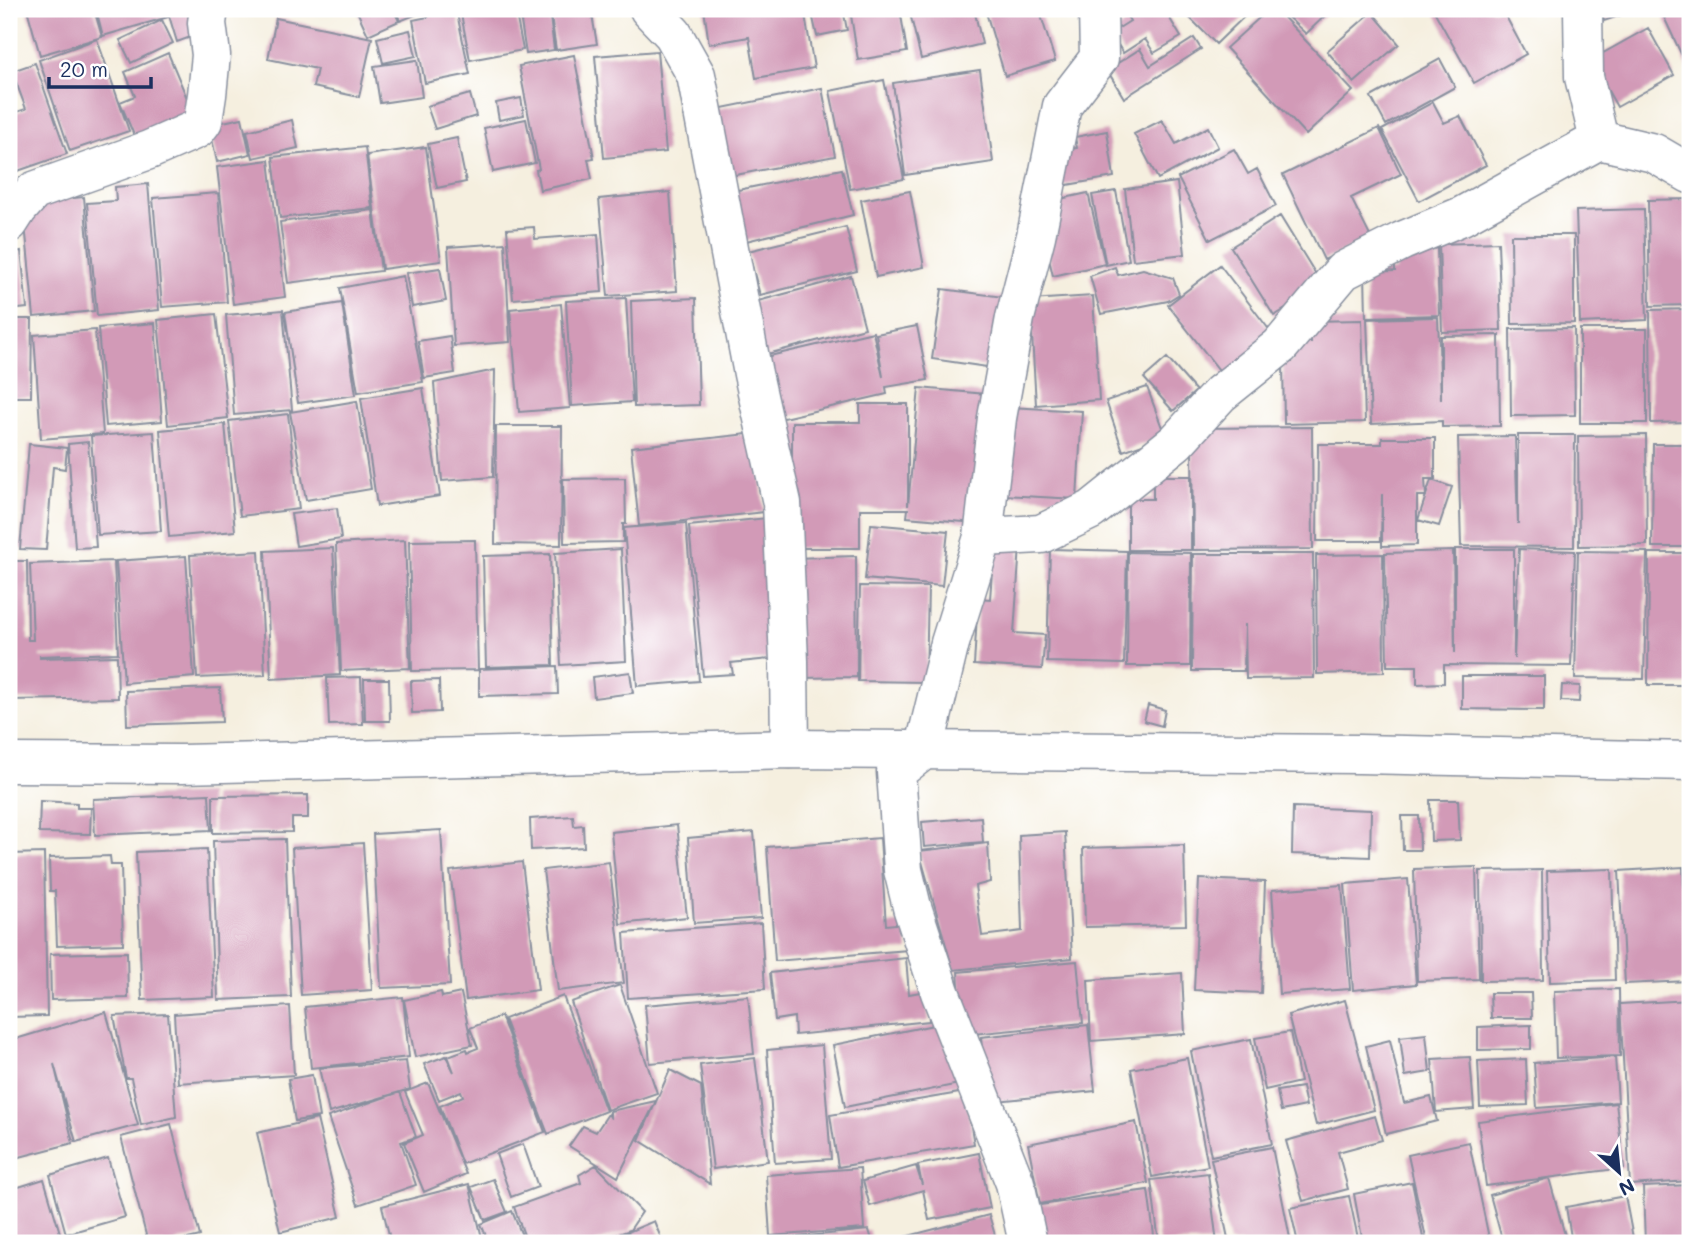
<svg xmlns="http://www.w3.org/2000/svg" width="1699" height="1252" viewBox="0 0 1699 1252" font-family="Mali,sans-serif">
	<rect width="100%" height="100%" fill="#fff"/>
	<filter id="ink" filterUnits="userSpaceOnUse"><feTurbulence type="fractalNoise" baseFrequency=".0143" numOctaves="2"/><feDisplacementMap in="SourceGraphic" scale="14" xChannelSelector="R" yChannelSelector="G"/><feConvolveMatrix kernelMatrix="1 2 1 2 8 2 1 2 1" color-interpolation-filters="sRGB"/></filter>
	<filter id="wash" filterUnits="userSpaceOnUse"><feTurbulence type="fractalNoise" baseFrequency=".00686" numOctaves="4" result="noise"/><feDisplacementMap in="SourceGraphic" scale="28" xChannelSelector="R" yChannelSelector="G"/><feGaussianBlur stdDeviation="1.57" result="paint"/><feColorMatrix in="noise" values="0 0 0 0 0 0 0 0 0 0 0 0 0 0 0 0 0 1.4 0 .05"/><feComposite in="paint" operator="in"/></filter>
	<g filter="url(#wash)">
		<rect width="100%" height="100%" fill="#f5efdf"/>
		<g id="blocks">
			<path fill="#d29ab7" d="M27,9H94L102,37L40,55Z
				M96,9H166L168,17L103,36Z
				M167,9H202L199,34L177,42Z
				M356,9H393L399,21L368,35Z
				M396,9H430L400,21Z
				M446,9H456L470,74L425,83L413,20L428,17L427,13Z
				M460,9H515L523,50L470,60Z
				M519,9H549L554,50L526,54Z
				M550,9H591L597,44L556,50Z
				M704,9H804L814,68L756,78L749,37L709,44Z
				M811,9H843L847,30L817,36Z
				M850,9H900L907,52L858,60Z
				M909,9H974L982,44L921,59Z
				M985,9H1039L1055,61L1005,76Z
				M1122,9H1164L1181,37L1154,53L1145,39L1123,53L1111,33L1130,21Z
				M1181,9H1252L1216,44Z
				M1269,9H1276L1353,91L1306,135L1226,48Z
				M1279,9H1332L1306,34Z
				M1433,9H1502L1526,54L1474,83Z
				M1600,9H1639L1604,21Z
				M1676,9H1690V73L1663,15Z
				M1372,12L1399,44L1354,83L1327,51Z
				M276,18L372,38L359,97L313,87L317,69L268,59Z
				M162,20L173,43L131,63L120,40Z
				M1648,28L1674,75L1617,107L1591,60Z
				M410,30L416,56L383,63L377,38Z
				M1194,38L1201,49L1124,98L1107,70L1140,49L1150,66Z
				M97,39L129,131L70,151L39,60Z
				M657,51L666,152L604,158L595,56Z
				M168,53L194,115L136,140L120,102L135,96L125,72Z
				M574,55L594,158L588,159L592,179L540,190L536,170L539,169L519,66Z
				M1440,59L1455,87L1386,125L1371,97Z
				M417,60L422,97L380,103L374,66Z
				M35,63L67,154L9,174V91L17,112L26,109L12,71Z
				M980,70L993,162L905,175L893,83Z
				M884,80L904,179L850,189L830,91Z
				M822,88L835,156L720,178L707,111Z
				M470,94L476,116L435,129L427,106Z
				M521,98L524,115L499,120L496,103Z
				M1433,102L1444,123L1460,116L1486,165L1419,201L1382,130Z
				M242,118L250,154L217,162L209,125Z
				M526,119L535,163L493,172L484,128Z
				M292,120L298,148L253,158L247,131Z
				M1162,120L1176,144L1208,127L1218,147L1158,179L1134,134Z
				M1379,128L1401,174L1351,198L1371,238L1324,260L1283,175Z
				M1107,131L1114,177L1061,186L1055,152L1077,148L1075,137Z
				M457,138L466,182L437,188L428,144Z
				M365,147L372,208L280,218L273,157Z
				M426,147L441,261L382,269L367,155Z
				M1234,149L1248,174L1257,169L1276,206L1210,240L1178,178Z
				M269,160L285,297L233,304L217,167Z
				M842,169L853,215L738,243L728,192Z
				M1177,182L1185,254L1133,260L1125,189Z
				M148,184L159,310L97,316L87,203L116,201L115,187Z
				M910,191L924,267L876,277L861,200Z
				M1116,191L1129,260L1106,265L1092,195Z
				M670,192L677,291L608,296L599,199Z
				M218,193L227,302L162,307L153,198Z
				M1088,193L1105,264L1053,276L1044,237L1046,202Z
				M84,197L94,311L34,317L23,203Z
				M1690,199V305L1650,306L1648,200Z
				M1644,209L1647,320L1580,323L1576,211Z
				M373,210L381,271L288,283L280,222Z
				M1280,216L1323,286L1274,316L1231,247Z
				M534,227L535,239L598,234L602,292L513,299L507,229Z
				M846,227L857,271L760,295L748,251Z
				M1511,235H1574V323L1512,324Z
				M1498,242L1501,330L1442,332L1439,244Z
				M505,243L510,342L454,346L448,247Z
				M1437,248L1439,315L1366,317L1365,272L1395,271V249Z
				M21,251L27,308L9,310V253Z
				M1220,265L1277,340L1226,379L1168,305Z
				M1115,267L1118,275L1143,269L1173,278L1179,294L1168,301L1101,314L1090,276Z
				M440,268L446,301L412,307L406,273Z
				M403,276L423,382L358,392L340,288Z
				M851,276L865,328L760,356L747,304Z
				M942,289L1004,297L994,368L932,359Z
				M1093,296L1099,400L1036,405L1030,300Z
				M626,298L632,402L572,406L566,301Z
				M696,298L699,405L634,407L631,301Z
				M342,303L356,395L298,403L285,312Z
				M561,304L570,408L519,412L510,309Z
				M1690,309V422L1651,423L1650,310Z
				M283,310L292,410L234,415L226,315Z
				M216,314L228,418L168,425L158,320Z
				M1438,317L1441,400V336L1499,335L1500,426L1442,427V421L1371,424L1367,319Z
				M14,319H32L31,397H9V330H14Z
				M1362,320L1365,422L1284,424L1283,362H1292L1291,342H1311L1310,321Z
				M155,323L162,421L106,426L98,328Z
				M917,326L928,380L886,387L887,394L775,420L761,358L873,332L883,377L876,334Z
				M1574,328L1575,415L1511,416L1510,329Z
				M1580,329H1647V423H1580Z
				M95,330L103,434L41,439L34,335Z
				M450,336L455,373L424,378L418,341Z
				M1167,358L1196,391L1173,411L1144,378Z
				M495,370L493,477L442,481L434,383Z
				M1147,387L1165,436L1123,451L1106,401Z
				M423,388L440,496L377,506L361,398Z
				M919,388L986,394L975,523L907,517L908,509H860V548H792V422H860V404H908V506Z
				M357,401L371,489L306,500L290,412Z
				M1009,407L1082,411L1077,499L1004,495Z
				M288,414L299,509L240,516L229,421Z
				M225,424L235,531L169,537L160,430Z
				M496,426H562L561,545L495,544Z
				M1312,427L1313,549L1193,550L1192,444L1200,428Z
				M154,432L161,531L98,535L91,436Z
				M756,433L764,512L639,526L631,447Z
				M1518,435H1575L1574,547L1461,546L1458,437L1515,436L1518,524Z
				M1646,435L1647,545L1579,546L1578,436Z
				M1382,438H1435V479H1425L1426,496H1417V545L1382,546V494L1381,541H1317L1318,444H1382Z
				M88,442L96,547L75,548L68,444Z
				M29,444L67,448L65,469L53,467L46,550L20,549Z
				M1653,444H1690V547H1652Z
				M1153,476H1191V550H1128V499H1153Z
				M625,478L626,524H623V542L564,543L563,479Z
				M1431,480L1452,487L1439,526L1418,520Z
				M337,508L341,539L296,546L291,514Z
				M767,518L780,658L731,663L733,674L703,676L689,526Z
				M686,523L699,681L637,686L624,528Z
				M871,524L948,531L942,586L865,579Z
				M405,540L410,668L341,671L336,544Z
				M475,540L478,670L412,671L409,541Z
				M994,545L1020,546L1014,633L1045,635L1042,669L974,665L978,598L990,599Z
				M333,548L340,675L271,679L265,551Z
				M621,549L626,661L561,665L555,553Z
				M1050,549L1127,551L1124,664L1047,662Z
				M1455,549H1514V659L1519,549L1575,551L1571,666L1444,665V683L1417,684V666H1387L1385,553L1453,551L1455,653Z
				M259,551L265,675L197,678L190,555Z
				M1578,551L1647,552L1644,679L1575,678Z
				M1128,552L1191,553L1190,666H1127Z
				M1649,553H1690V685H1648Z
				M550,554L553,665L486,667L483,556Z
				M1193,554H1313L1314,678L1246,679L1245,624L1244,671H1192Z
				M1383,554L1384,672L1317,674L1316,555Z
				M186,556L194,677L124,683L116,561Z
				M856,556L857,677L797,678L795,558Z
				M9,561H27L28,640H33L30,564L114,561L118,653L40,656V658L117,656L118,698L9,700Z
				M860,586L928,587L926,682L858,681Z
				M557,666L558,694L479,696V669Z
				M630,672L633,693L594,698L592,677Z
				M1462,676H1544V710L1462,709Z
				M361,677L363,724L329,725L327,678Z
				M364,679H389L390,721H365Z
				M439,680L440,712L412,713L411,681Z
				M1562,685L1580,686L1579,702L1561,701Z
				M220,688L222,722L127,725L126,691Z
				M1148,705L1165,710L1162,726L1144,721Z
				M209,794L211,830L95,835L93,799Z
				M308,795V818H292V832L213,833V796Z
				M1430,800H1458L1460,840L1431,841Z
				M40,801L77,803V808H91L90,834L39,833Z
				M1293,807L1371,810L1370,857L1292,854Z
				M573,816L574,826L583,825L584,847L531,850L530,819Z
				M1402,816H1419L1420,850H1403Z
				M981,817L983,842L924,847L922,822Z
				M677,825L687,917L620,924L611,832Z
				M441,830L450,985L381,988L373,834Z
				M754,832L761,918L694,923L688,838Z
				M1065,832L1072,958L953,970L919,851L988,843L990,882L975,886L982,936L1022,931L1019,835Z
				M880,838L886,925L906,923L908,950L775,961L767,847Z
				M285,839L291,997L218,1000L213,841Z
				M363,843L372,990L301,995L292,848Z
				M1184,845L1186,925L1085,927L1083,848Z
				M207,849L214,997L142,1000L136,852Z
				M44,853L47,1016L9,1017V854Z
				M110,856L111,865H121L123,944L57,946L55,891H50L49,858Z
				M522,862L538,990L466,1000L450,871Z
				M609,862L624,983L558,991L543,870Z
				M1476,867L1479,979L1417,981L1414,869Z
				M1683,867L1688,981L1625,984L1619,871Z
				M1612,869L1615,980L1550,982L1547,871Z
				M1542,870L1543,980L1481,981L1480,871Z
				M1199,879L1265,882L1261,993L1194,990Z
				M1408,879L1416,984L1353,990L1345,884Z
				M1342,885L1350,989L1279,994L1272,890Z
				M761,923L765,989L628,998L624,933Z
				M127,952L128,998L51,1000L50,954Z
				M906,958L909,994L926,991L929,1021L795,1035L794,1017L775,1020L770,973Z
				M1077,961L1083,1023L963,1035L958,972Z
				M1182,973L1185,1034L1091,1041L1088,980Z
				M620,985L657,1093L607,1110L571,1002Z
				M1619,989L1620,1056L1556,1058L1554,991Z
				M441,992L442,997L461,993L472,1045L415,1057L404,1000Z
				M1490,993H1531L1532,1018H1491Z
				M563,996L606,1111L548,1134L504,1019Z
				M748,996L754,1054L650,1063L645,1005Z
				M403,997L409,1057L311,1068L305,1007Z
				M1345,1000L1374,1110L1316,1125L1288,1015Z
				M1690,1000V1181L1630,1185L1620,1004Z
				M290,1006L294,1075L178,1083L174,1014Z
				M106,1012L138,1125L76,1142L54,1064L73,1143L12,1159L9,1147V1041Z
				M168,1014L176,1117L141,1125L131,1078H126L114,1016Z
				M501,1016L545,1132L462,1164L440,1106L463,1096L461,1091L439,1100L424,1064L446,1056L454,1072L448,1056L467,1049L468,1052L478,1048L470,1028Z
				M939,1024L959,1084L845,1107L833,1045Z
				M1088,1025L1095,1091L987,1102L981,1037Z
				M1531,1025V1049L1478,1050V1027Z
				M1290,1032L1300,1082L1265,1090L1255,1038Z
				M1426,1034L1430,1072L1405,1076L1400,1037Z
				M1251,1039L1272,1144L1211,1156L1191,1051Z
				M1390,1040L1404,1103L1431,1097L1437,1121L1386,1134L1366,1046Z
				M822,1045L831,1159L775,1163L767,1050Z
				M1470,1057L1474,1109L1436,1112L1432,1059Z
				M1615,1057L1618,1102L1537,1108L1534,1063Z
				M755,1058L768,1161L713,1169L700,1065Z
				M1187,1058L1208,1166L1152,1177L1131,1069Z
				M1526,1059L1528,1105L1480,1107L1478,1061Z
				M406,1061L410,1089L329,1113L319,1068Z
				M670,1070L701,1086L710,1184L639,1140Z
				M312,1075L319,1117L295,1121L288,1079Z
				M428,1083L466,1174L424,1192L404,1143L423,1135L405,1092Z
				M1302,1087L1306,1106L1281,1111L1277,1091Z
				M400,1092L416,1137L401,1142L416,1185L358,1205L328,1117Z
				M965,1092L974,1144L838,1167L830,1115Z
				M656,1101L618,1177L569,1146L583,1126L596,1132L608,1114L610,1117V1111Z
				M1616,1103L1624,1168L1486,1186L1478,1121Z
				M1375,1116L1382,1140L1338,1152L1348,1189L1303,1201L1286,1141Z
				M317,1119L340,1217L280,1232L257,1133Z
				M1136,1122L1148,1183L1040,1204L1028,1144Z
				M171,1124L200,1236L171,1243H148L121,1137Z
				M1469,1142L1490,1243H1427L1408,1155Z
				M523,1144L538,1187L511,1197L496,1154Z
				M1272,1147L1291,1243H1229L1211,1159Z
				M979,1153L990,1208L929,1220L923,1190L870,1206L863,1181L916,1166L922,1185L918,1165Z
				M108,1158L125,1217L66,1234L50,1175Z
				M596,1165L642,1212L630,1230L593,1243H527L514,1207L581,1183L579,1175Z
				M860,1168L864,1229L770,1236L766,1175Z
				M1208,1173L1217,1243H1159L1151,1180Z
				M1549,1178L1566,1239L1550,1243H1503L1490,1195Z
				M44,1179L63,1243H9V1190Z
				M493,1179L507,1212L485,1220L471,1187Z
				M1412,1182L1424,1243H1363L1354,1194Z
				M469,1184L483,1242L391,1243L382,1206Z
				M1690,1185V1243H1645L1643,1187Z
				M1148,1190L1155,1243H1038L1033,1206Z
				M1349,1196L1359,1243H1298L1290,1208Z
				M1625,1196L1634,1243H1572L1566,1207Z
				M512,1211L525,1243H489L481,1224Z
				M989,1215L997,1242L885,1243V1242Z
				M654,1221L663,1243H602Z
				M869,1230L873,1243H780L779,1239Z"/>
		</g>
	</g>
	<g filter="url(#ink)">
		<use href="#blocks" fill-opacity="0" stroke="#888f9e" stroke-width="2"/>
		<g fill="none" stroke-linecap="round" stroke-linejoin="round">
			<defs>
				<path id="street" d="M649,9L673,34L696,75L753,374L782,503L789,661L790,749
					M1583,9L1584,77L1599,140
					M9,223L18,209L34,191L149,150L197,129L203,121L207,95L211,55L207,23L209,9
					M983,537L1041,534L1091,510L1176,442L1220,394L1280,346L1343,271L1402,241L1462,216L1599,140L1654,153L1690,174
					M1028,1243L1015,1183L940,992L912,907L903,870L896,772L924,750L950,643L983,537L997,418L1015,318L1036,236L1062,106L1099,58L1098,9"/>
				<path id="secondary" d="M9,763L182,764L790,749L1359,754L1690,761"/>
			</defs>
			<use href="#street" stroke="#888f9e" stroke-width="41"/>
			<use href="#secondary" stroke="#888f9e" stroke-width="41"/>
			<use href="#street" stroke="#fff" stroke-width="38"/>
			<use href="#secondary" stroke="#fff" stroke-width="38"/>
		</g>
	</g>
	<rect width="1699" height="1252" fill="none" stroke="#fff" stroke-width="35"/>
	<g transform="translate(1619 1172) rotate(153)" stroke="#ffffff" stroke-width="5" paint-order="stroke">
	<path d="M0-5L12 26L0 18L-12 26Z" fill="#1b2f5e"/>
	<text y="-10" font-size="19" font-weight="bold" text-anchor="middle" fill="#1b2f5e">N</text>
	</g>
	<path d="M49 77v10h102v-10" fill="none" stroke="#1b2f5e" stroke-width="3.5"/>
	<text x="60" y="77" font-size="21" fill="#1b2f5e" stroke="#ffffff" stroke-width="5" paint-order="stroke">20 m</text>
</svg>
